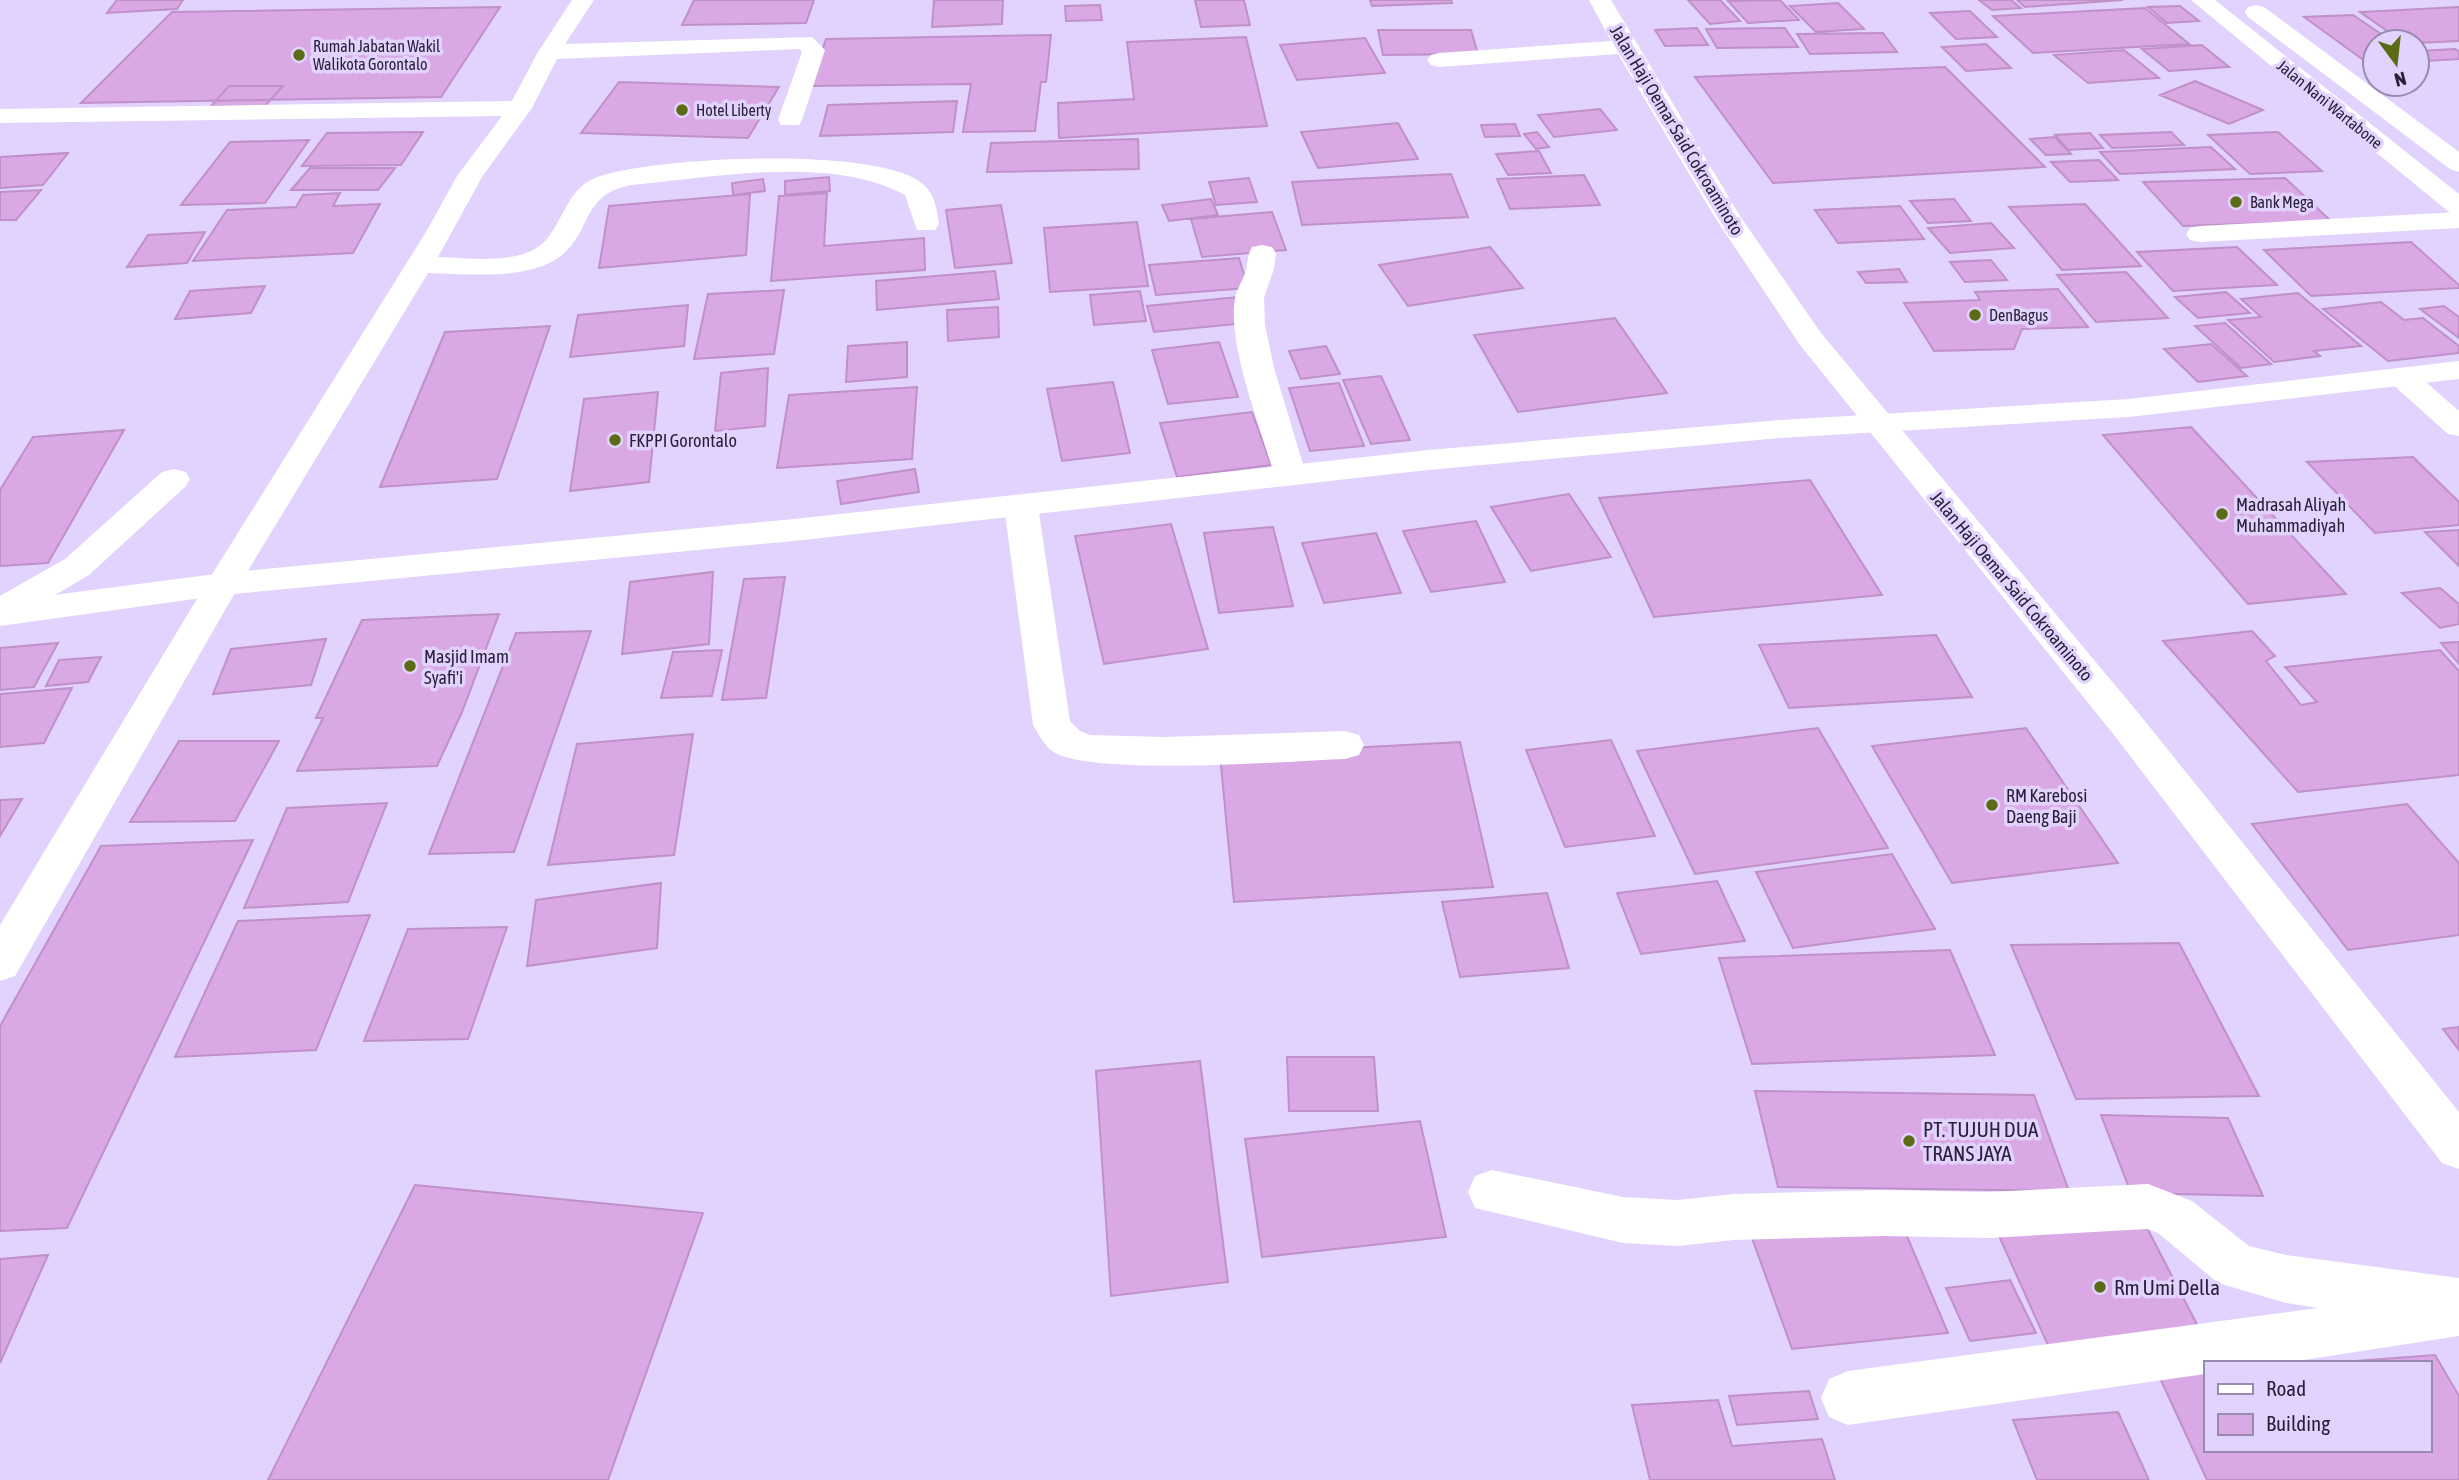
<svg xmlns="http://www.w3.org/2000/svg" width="2459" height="1480" viewBox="0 0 2459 1480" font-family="'Asap Condensed',sans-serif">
	<rect width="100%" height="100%" fill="#e1d3fd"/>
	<path fill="#daa8e4" stroke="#c090cb" stroke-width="2" d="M117,0H183L177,9L107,13Z
		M694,0H814L806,23L682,25Z
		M934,0H1003L1002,24L932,27Z
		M1195,0H1244L1250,25L1201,27Z
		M1370,0H1451L1452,3L1372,6Z
		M1688,0H1720L1740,21L1710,24Z
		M1780,0L1799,20L1748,23L1728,1Z
		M1979,0H2011L2021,8L1992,10Z
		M2017,0H2123L2025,7Z
		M1838,3L1864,29L1816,32L1790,6Z
		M1100,5L1102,20L1066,21L1065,6Z
		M2180,6L2199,21L2167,23L2148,7Z
		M500,7L441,97L81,103L172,12Z
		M2459,7V41L2417,43L2403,42L2360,12Z
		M2145,8L2189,44L2033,53L1993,16Z
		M1970,11L1997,37L1956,39L1930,13Z
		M2353,15L2393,42H2375V58L2362,59L2304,17Z
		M1697,28L1708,45L1665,46L1655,30Z
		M1785,28L1798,47L1717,48L1706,29Z
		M1378,30H1471L1478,54L1383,55Z
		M1883,33L1897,52L1810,54L1797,34Z
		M1051,35L1046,82H1041L1035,131L963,132L971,84L810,86L826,39Z
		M1246,37L1267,126L1059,138L1058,103L1134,99L1127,42Z
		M1365,38L1385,73L1297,80L1280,45Z
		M1986,44L2011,68L1966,71L1942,47Z
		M2202,45L2229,67L2169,71L2142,49Z
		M2455,49L2459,51V59L2426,61L2417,55V51Z
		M2124,50L2159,78L2088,83L2054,55Z
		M1945,67L2045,167L1773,183L1695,77Z
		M2195,81L2263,110L2229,124L2160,95Z
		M619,82L779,87L748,138L581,133Z
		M229,86H283L265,106H211Z
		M957,101L953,132L820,136L828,105Z
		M1600,109L1617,130L1554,137L1538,115Z
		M1398,123L1418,159L1318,168L1301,132Z
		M1515,124L1520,136L1485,137L1481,125Z
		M423,132L401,165L302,166L327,133Z
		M1537,132L1549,147L1536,149L1524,134Z
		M2171,132L2184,145L2112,148L2100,135Z
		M2278,132L2322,171L2250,174L2208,135Z
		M2090,133L2103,148L2068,150L2055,135Z
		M2055,137L2071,154L2046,155L2030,139Z
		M1138,139L1139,169L987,172L991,143Z
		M309,140L265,203L181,205L230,142Z
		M2211,147L2235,169L2120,174L2100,152Z
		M1539,151L1551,173L1508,175L1496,154Z
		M68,153L43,185L0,188V157Z
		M2099,160L2118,180L2070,182L2051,162Z
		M310,168H395L378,190H291Z
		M1451,174L1468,217L1302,225L1292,182Z
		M1584,175L1600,205L1510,209L1497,179Z
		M829,177L830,191L785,195V181Z
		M1249,178L1257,202L1216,205L1209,182Z
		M2285,178L2331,221L2183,226L2143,182Z
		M763,179L765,191L733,195L732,183Z
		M41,190L16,220H0V192Z
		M340,193L333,206L380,204L353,253L193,261L227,210L296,207L303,195Z
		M827,193L824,246L924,238L925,270L771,281L779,196Z
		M750,194L746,255L599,268L609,206Z
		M1211,199L1218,215L1169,221L1162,205Z
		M1954,199L1971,221L1928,223L1910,201Z
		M2085,204L2141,266L2062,270L2009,207Z
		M1001,205L1012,263L955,268L946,210Z
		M1900,206L1924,239L1838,243L1815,210Z
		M1272,212L1286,250L1202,257L1191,219Z
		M1137,222L1148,286L1050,292L1044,228Z
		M1991,223L2014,248L1950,253L1928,228Z
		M205,232L187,263L127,267L148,235Z
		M2411,242L2459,285V288L2311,296L2264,250Z
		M1490,247L1523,288L1408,306L1379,265Z
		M2237,247L2277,285L2173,291L2137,252Z
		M1239,258L1248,288L1156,295L1149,265Z
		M1991,260L2007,280L1965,282L1950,262Z
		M1899,269L1907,282L1866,283L1858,272Z
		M995,271L999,299L877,310L876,281Z
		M2126,272L2168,318L2096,322L2057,275Z
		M265,286L251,313L175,319L190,291Z
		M2058,289L2088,327L2022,329L2014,349L1934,351L1904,303L1980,300L1975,292Z
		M784,290L774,354L694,359L708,294Z
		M1140,291L1146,321L1094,325L1090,295Z
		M2226,292L2250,313L2198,318L2175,297Z
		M2298,293L2361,346L2314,351L2320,356L2274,362L2228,320L2261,317L2241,299Z
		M1238,297L1247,323L1154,332L1147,306Z
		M2381,302L2404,320L2423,318L2459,346V353L2388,361L2323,309Z
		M688,305L684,346L570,357L578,315Z
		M2444,306L2459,317V338L2420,309Z
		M998,307L999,337L948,341L947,310Z
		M1615,318L1667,393L1518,412L1474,335Z
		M2225,323L2271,364L2241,368L2195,326Z
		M550,326L497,479L380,487L445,332Z
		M907,342V377L846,382L848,346Z
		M1219,342L1238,397L1168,404L1152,350Z
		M2211,344L2247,376L2198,382L2164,349Z
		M1326,346L1340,374L1301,379L1289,351Z
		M768,368L765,426L715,431L721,373Z
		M1381,376L1410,440L1371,444L1343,380Z
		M1113,382L1130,453L1062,461L1047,389Z
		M1339,383L1364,446L1310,451L1289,388Z
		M917,387L912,459L777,468L789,395Z
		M658,392L649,482L570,491L584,399Z
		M1252,412L1271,465L1177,477L1160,423Z
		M2191,427L2346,594L2248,604L2103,435Z
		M124,430L48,563L0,566V490L33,437Z
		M2413,457L2459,502V525L2375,533L2307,462Z
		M915,469L919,492L841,504L837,481Z
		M1810,480L1882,595L1654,617L1599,498Z
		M1569,494L1611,557L1531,571L1491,507Z
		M1476,521L1505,582L1431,592L1403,531Z
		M1171,524L1208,649L1104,664L1075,536Z
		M1273,527L1293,606L1219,613L1204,533Z
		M2459,530V566L2425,532Z
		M1376,533L1401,593L1324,603L1302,543Z
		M713,572L709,644L622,654L630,582Z
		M785,577L766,698L722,700L744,579Z
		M2440,588L2459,604V624L2440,628L2402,593Z
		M499,614L462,712L437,766L297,771L323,718H316L362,620Z
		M591,631L514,852L429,854L516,633Z
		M2252,631L2275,656L2266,661L2301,705L2317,702L2285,667L2440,650L2459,671V775L2298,792L2163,641Z
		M1936,635L1972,697L1789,708L1759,645Z
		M326,639L311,685L213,694L231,649Z
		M2459,642V664L2441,643Z
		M58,643L34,687L0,690V648Z
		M722,650L712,696L661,698L673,652Z
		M101,657L88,682L46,686L59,660Z
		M72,688L44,743L0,747V694Z
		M1818,728L1888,848L1695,874L1637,751Z
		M2026,728L2118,863L1952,883L1872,746Z
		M693,734L674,855L548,865L577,744Z
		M1611,740L1655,836L1565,847L1526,750Z
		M179,741H279L235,821L130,822Z
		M1460,742L1493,887L1234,902L1220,755Z
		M22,799L0,836V800Z
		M387,803L348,902L244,908L287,808Z
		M2407,804L2459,863V935L2348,950L2252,824Z
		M253,840L67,1228L0,1231V1026L101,846Z
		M1892,854L1935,929L1793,948L1756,872Z
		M1717,881L1745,941L1641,954L1617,893Z
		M661,883L657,948L527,966L536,900Z
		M1547,893L1569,968L1460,977L1442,902Z
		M370,915L316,1050L175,1057L238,921Z
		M507,927L468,1039L364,1041L408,929Z
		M2179,943L2259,1096L2076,1099L2011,945Z
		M1950,950L1995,1055L1752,1064L1719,958Z
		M2459,1027V1050L2443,1029Z
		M1287,1057H1374L1378,1111H1289Z
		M1200,1061L1228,1282L1111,1296L1096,1071Z
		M1755,1091L2034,1095L2069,1191L1778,1187Z
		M2101,1115L2228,1118L2263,1196L2131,1193Z
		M1420,1121L1446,1237L1262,1257L1245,1139Z
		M415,1185L703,1213L608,1480H268Z
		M1901,1222L1948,1333L1792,1349L1752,1238Z
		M2145,1224L2204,1338L2051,1352L1999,1236Z
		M48,1255L0,1363V1259Z
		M2010,1280L2036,1333L1970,1341L1946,1288Z
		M2435,1355L2459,1396V1480H2207L2159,1376L2205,1372V1450H2429V1363H2328Z
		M1809,1391L1818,1419L1737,1425L1729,1396Z
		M1718,1400L1732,1446L1822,1439L1835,1480H1650L1632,1405Z
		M2118,1412L2149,1480H2037L2013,1420Z"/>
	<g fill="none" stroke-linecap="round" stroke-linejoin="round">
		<path fill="#fff" fill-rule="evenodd" d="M2459,212V228L2200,242L2190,240L2186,234L2190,228L2200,226Z
			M2402,368L2413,371L2459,411V436L2448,434L2391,383L2387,377L2391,371Z
			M174,469L186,472L190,479L186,486L89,575L13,620L0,624V596L65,559L162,472Z"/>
		<path fill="#fff" fill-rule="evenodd" d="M572,0H594L565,44L812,37L825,50L802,120L799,125H781L778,120L802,52L799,49L557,59L532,108L482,177L438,257C469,258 523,266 546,240C564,219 567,190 595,178C648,157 882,145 924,185C935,195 937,210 939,224L935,230H917L905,195C831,154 712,178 631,185C581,195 593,229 562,255C531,281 466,274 428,273L240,584L15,976L0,981V925L206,584L426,232L457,176L502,116L0,123V109L512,101L538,52Z
			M1589,0H1611L1740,216L1821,333L2140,715L2459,1112V1169L2442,1163L2114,735L1800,345L1714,216L1618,54L1439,67L1431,65L1427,60L1431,55L1439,53L1611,41Z
			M1262,245L1272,247L1276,253L1274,269L1264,297L1265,325L1274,368L1306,474L1301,481L1290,484L1279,481L1274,474C1261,428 1227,345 1235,298C1237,289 1242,282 1245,273C1248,264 1247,255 1252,247Z
			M1021,496L1033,499L1038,506L1070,721L1080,731L1090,735L1163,737L1345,731L1359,735L1364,745L1359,755L1345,759C1291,761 1089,777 1052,751C1044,745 1038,733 1033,725L1004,506L1009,499Z
			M1492,1170L1623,1197L1677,1200L1734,1194L1882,1190L1989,1192L2148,1184L2192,1201L2249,1246L2286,1255L2459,1278V1336L2284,1363H2205V1374L1848,1425L1829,1417L1821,1398L1829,1379L1848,1371L2318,1308L2286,1303L2218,1283L2158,1233L2147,1229L1989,1238L1882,1236L1734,1240L1677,1246L1623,1243L1475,1208L1468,1192L1475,1176Z"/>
		<path fill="#fff" fill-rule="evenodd" d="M2459,361V379L2129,417L1781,438L1428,470L794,541L223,595L0,626V602L223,573L794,519L1428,450L1781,420L2129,399Z"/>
		<path fill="#fff" fill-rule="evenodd" d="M2191,0H2215L2459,194V215L2450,213Z
			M2256,5L2264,7L2459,152V172L2450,169L2248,17L2245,12L2248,7Z"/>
	</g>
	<g fill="#5b6b16" stroke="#e1d3fd" stroke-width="2.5">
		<circle cx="299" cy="55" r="7"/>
		<circle cx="682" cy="110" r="7"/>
		<circle cx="2236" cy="202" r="7"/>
		<circle cx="1975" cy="315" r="7"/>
		<circle cx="615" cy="440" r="7"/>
		<circle cx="2222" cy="514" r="7"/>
		<circle cx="410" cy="666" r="7"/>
		<circle cx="1992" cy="805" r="7"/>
		<circle cx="1909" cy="1141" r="7"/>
		<circle cx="2100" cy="1287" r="7"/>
	</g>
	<g text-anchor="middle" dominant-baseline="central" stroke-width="7" stroke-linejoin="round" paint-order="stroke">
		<g font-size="16" fill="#29203a" stroke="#e1d3fd" text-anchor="start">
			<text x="313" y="46">Rumah Jabatan Wakil<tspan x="313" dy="18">Walikota Gorontalo</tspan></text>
			<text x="696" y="110">Hotel Liberty</text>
			<text x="2250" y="202">Bank Mega</text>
			<text x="1989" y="315">DenBagus</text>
		</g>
		<g font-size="16" fill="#29203a" stroke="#e1d3fd">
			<text transform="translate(2330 104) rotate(39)">Jalan Nani Wartabone</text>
		</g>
		<g font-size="18" fill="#29203a" stroke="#e1d3fd">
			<text transform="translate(1677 130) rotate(59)">Jalan Haji Oemar Said Cokroaminoto</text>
			<text transform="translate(2012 586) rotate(50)">Jalan Haji Oemar Said Cokroaminoto</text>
		</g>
		<g font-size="18" fill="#29203a" stroke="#e1d3fd" text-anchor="start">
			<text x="629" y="440">FKPPI Gorontalo</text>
			<text x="2236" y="504">Madrasah Aliyah<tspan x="2236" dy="21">Muhammadiyah</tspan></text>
			<text x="424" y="656">Masjid Imam<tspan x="424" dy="21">Syafi'i</tspan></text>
			<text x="2006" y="795">RM Karebosi<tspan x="2006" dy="21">Daeng Baji</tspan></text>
		</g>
		<g font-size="21" fill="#29203a" stroke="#e1d3fd" text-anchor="start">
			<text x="1923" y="1129">PT. TUJUH DUA<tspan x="1923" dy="24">TRANS JAYA</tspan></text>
			<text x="2114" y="1287">Rm Umi Della</text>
		</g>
	</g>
	<rect x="2204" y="1361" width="228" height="91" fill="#e1d3fd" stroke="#978baf" stroke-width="2"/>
	<rect x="2218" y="1384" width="35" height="10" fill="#ffffff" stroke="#978baf" stroke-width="2"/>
	<text x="2266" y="1396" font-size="21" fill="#29203a">Road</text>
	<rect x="2218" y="1414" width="35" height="21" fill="#daa8e4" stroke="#978baf" stroke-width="2"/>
	<text x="2266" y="1431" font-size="21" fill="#29203a">Building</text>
	<g transform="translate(2396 63) rotate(165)"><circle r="33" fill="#e1d3fd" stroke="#978baf" stroke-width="2"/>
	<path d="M0-5L12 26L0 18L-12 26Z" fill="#5b6b16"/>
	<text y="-10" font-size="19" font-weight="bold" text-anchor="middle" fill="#29203a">N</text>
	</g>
</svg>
